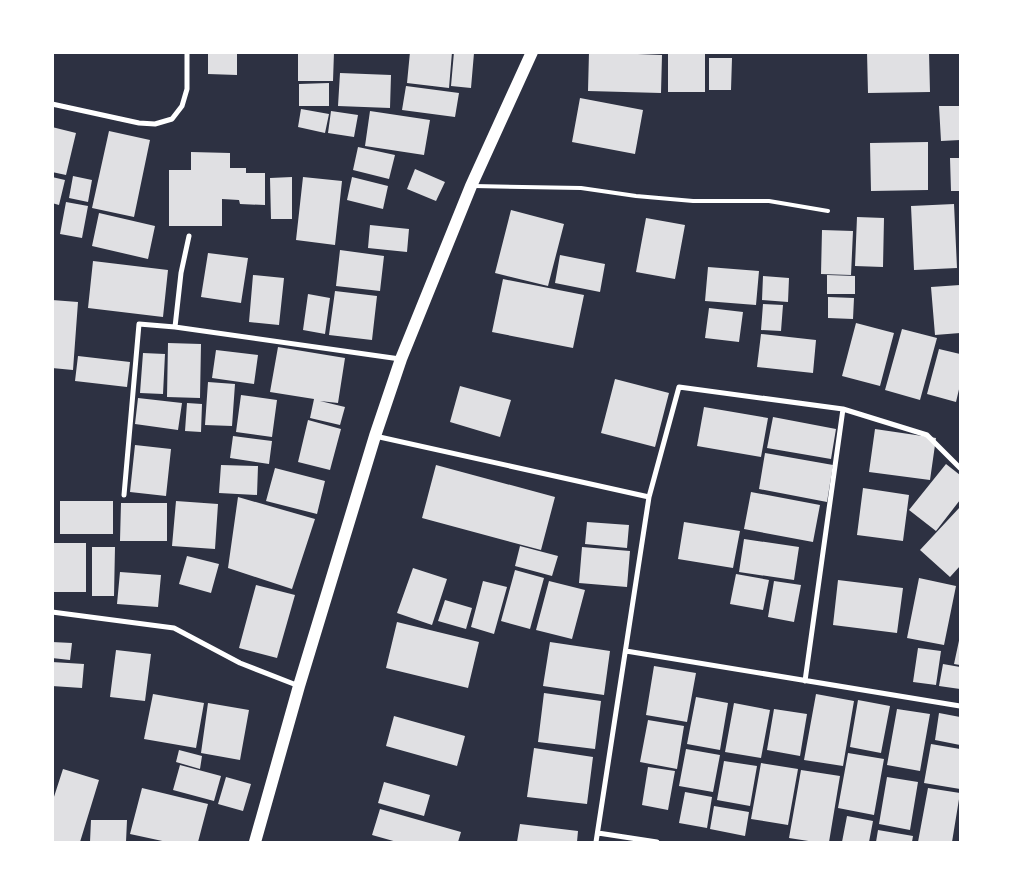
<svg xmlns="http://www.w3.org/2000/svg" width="1013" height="895" viewBox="0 0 1013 895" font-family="'Fira Sans',sans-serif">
	<rect width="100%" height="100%" fill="#2d3142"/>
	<path fill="#e0e0e3" d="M208,52H237V75L208,74Z
		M298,52H334L333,81H298Z
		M410,52H452L449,88L407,83Z
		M454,52L474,53L471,88L451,86Z
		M589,52L662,55L661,93L588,91Z
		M668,52H705V92H668Z
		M867,52H929L930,92L868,93Z
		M709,58H732L731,90H709Z
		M340,73L391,75L390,108L338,106Z
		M329,83V106H299V84Z
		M406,86L459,93L455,117L402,110Z
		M580,98L643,110L635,154L572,142Z
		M939,106H960V140L941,141Z
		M301,109L329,114L325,133L298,127Z
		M331,111L358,115L354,137L328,133Z
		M370,111L430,120L424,155L365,146Z
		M52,127L76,133L66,175L52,172Z
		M109,131L150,140L134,217L92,208Z
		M928,142V190L871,191L870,143Z
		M358,147L395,155L389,179L353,170Z
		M191,152L230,153V168H246V173H265V205L240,204L239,200L222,199V226H169V170H191Z
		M950,158H960V191H951Z
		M415,169L445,182L436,201L407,189Z
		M73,176L92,180L88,202L69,198Z
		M52,177L65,180L59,205L52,203Z
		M292,177V219H271L270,178Z
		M303,177L342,181L335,245L296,240Z
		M352,177L388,186L383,209L347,200Z
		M66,202L88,206L82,238L60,234Z
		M954,204L957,268L914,270L911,206Z
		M511,210L564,224L548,286L495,273Z
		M99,213L155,226L148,259L92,246Z
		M857,217L884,218L883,267L855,266Z
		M646,218L685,225L675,279L636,272Z
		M370,225L409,229L407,252L368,248Z
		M822,230L853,231L851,275L821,274Z
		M340,250L384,256L380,291L336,286Z
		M208,253L248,258L241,303L201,297Z
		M560,255L605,264L600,292L555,283Z
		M93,261L168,270L163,317L88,308Z
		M708,267L759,271L756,305L705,301Z
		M253,275L284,278L279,325L249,322Z
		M827,275L855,276V294H827Z
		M763,276L789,278L788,302L762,300Z
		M503,279L584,295L573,348L492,332Z
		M960,285V333L935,335L931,287Z
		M335,291L377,296L372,340L329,335Z
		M308,294L330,298L325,334L303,330Z
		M828,297L854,298L853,319L828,318Z
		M52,300L78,302L73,370L52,368Z
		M763,304L783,305L781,331L761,330Z
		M709,308L743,312L739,342L705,338Z
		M856,323L894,333L880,386L842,376Z
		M902,329L937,338L920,400L885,390Z
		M761,334L816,340L813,373L757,367Z
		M168,343L201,344L200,398L167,397Z
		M278,347L345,358L338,403L320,401L345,407L340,425L310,418L314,399L270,392Z
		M939,349L960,354V385L956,402L927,394Z
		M216,350L258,355L254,384L212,378Z
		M143,353L165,354L163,394L140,393Z
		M78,356L130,362L127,387L75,381Z
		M615,379L669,393L655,447L601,433Z
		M208,382L235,384L232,426L205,425Z
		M460,386L511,400L500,437L450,422Z
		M241,395L277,400L272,437L236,432Z
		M138,398L182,403L178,430L135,424Z
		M187,403L202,404L201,432L185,431Z
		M704,407L768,418L761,457L697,446Z
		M773,417L836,429L831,459L767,448Z
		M308,420L341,429L330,470L298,462Z
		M875,429L936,438L930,480L869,472Z
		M233,436L272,441L269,464L230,458Z
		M135,445L171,449L166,496L130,492Z
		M765,453L833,465L827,502L759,489Z
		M946,464L960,475V500L936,531L909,510Z
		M221,465L258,466L257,495L219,493Z
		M436,465L555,497L541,550L422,518Z
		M275,468L325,481L317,514L266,501Z
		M863,488L909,495L903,541L857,535Z
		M751,492L820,505L813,542L744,529Z
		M238,497L315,519L292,589L228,568Z
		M60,501H113V534H60Z
		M176,501L218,504L215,549L172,546Z
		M121,503H167V541H120Z
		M960,507V566L950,577L920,550Z
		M587,522L629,525L627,548L585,544Z
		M684,522L740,531L733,568L678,559Z
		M744,539L799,547L794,580L739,572Z
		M53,543H86V592H53Z
		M520,546L558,556L552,576L515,566Z
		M92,547H115L114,596H92Z
		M582,547L630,551L627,587L579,583Z
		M187,556L219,564L211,593L179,584Z
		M413,568L447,579L432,625L397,613Z
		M515,570L544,578L530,629L501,621Z
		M120,572L161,575L158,607L117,604Z
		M736,574L769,580L763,610L730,604Z
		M919,578L956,586L944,645L907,638Z
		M838,580L903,588L897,633L833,625Z
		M483,581L507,587L494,634L471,627Z
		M549,581L585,590L572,639L536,630Z
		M774,581L801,585L794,622L768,617Z
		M256,585L295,595L277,658L239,648Z
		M445,600L472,608L466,629L438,621Z
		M397,622L479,642L468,688L386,668Z
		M960,636V665L954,664Z
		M52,642L72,643L70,660L52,658Z
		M550,642L610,651L604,695L543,686Z
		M918,648L941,651L936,685L913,682Z
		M116,650L151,654L145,701L110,697Z
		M52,662L84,664L82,688L52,686Z
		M943,664L960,667V689L939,686Z
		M654,666L696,673L687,722L646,715Z
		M544,693L601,701L595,749L538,742Z
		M153,694L204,703L196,748L144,739Z
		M816,694L854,701L843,766L804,760Z
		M696,697L728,703L720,750L687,744Z
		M858,700L890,706L881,753L850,747Z
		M208,703L249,710L240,760L201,753Z
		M734,703L770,710L761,758L725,752Z
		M774,709L807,714L800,756L767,750Z
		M897,709L930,714L920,771L887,765Z
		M939,713L960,717V745L935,740Z
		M394,716L465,736L457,766L386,746Z
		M648,720L684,726L677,769L640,762Z
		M931,744L960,749V789L924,783Z
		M534,748L593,757L587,804L527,797Z
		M686,749L720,755L713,792L679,786Z
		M179,750L202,756L200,769L176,762Z
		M848,753L884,759L874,815L838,808Z
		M724,761L757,766L750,806L717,800Z
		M761,763L798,769L788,825L751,819Z
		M180,765L221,776L214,801L173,790Z
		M648,767L675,771L668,810L642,805Z
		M63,769L99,780L80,842H52V803Z
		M801,770L840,776L829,842H815L789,838Z
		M226,777L251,784L243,811L218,804Z
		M887,777L918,782L910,830L879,824Z
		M384,782L430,795L424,816L378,803Z
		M142,788L208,804L198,842H167L130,834Z
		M928,788L960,793L952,842H918Z
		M685,792L712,797L707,828L679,823Z
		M714,806L749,812L745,836L710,829Z
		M380,809L461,832L458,842H397L372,835Z
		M847,816L873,821L869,842H842Z
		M91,820H127L126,842H90Z
		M520,824L578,831L577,842H517Z
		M878,830L913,836L912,842H876Z"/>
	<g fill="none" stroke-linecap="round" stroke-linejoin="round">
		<path stroke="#fff" stroke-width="4" d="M474,186L581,188L636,196L693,201H769L828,211"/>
		<path stroke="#fff" stroke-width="5" d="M52,104L139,123L155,124L172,119L182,106L187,89V52
			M175,327L181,273L189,236
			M375,436L649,497
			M124,495L139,324L175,327L400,359
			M52,612L174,628L240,663L299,686
			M626,651L960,706
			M805,681L843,409
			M598,833L657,842
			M596,842L649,497L679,387L843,409L927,435L960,468"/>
		<path stroke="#fff" stroke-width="12" d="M255,842L299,686L375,436L401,359L471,186L532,52"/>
	</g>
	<rect width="1013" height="895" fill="none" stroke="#ffffff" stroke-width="108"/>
</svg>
